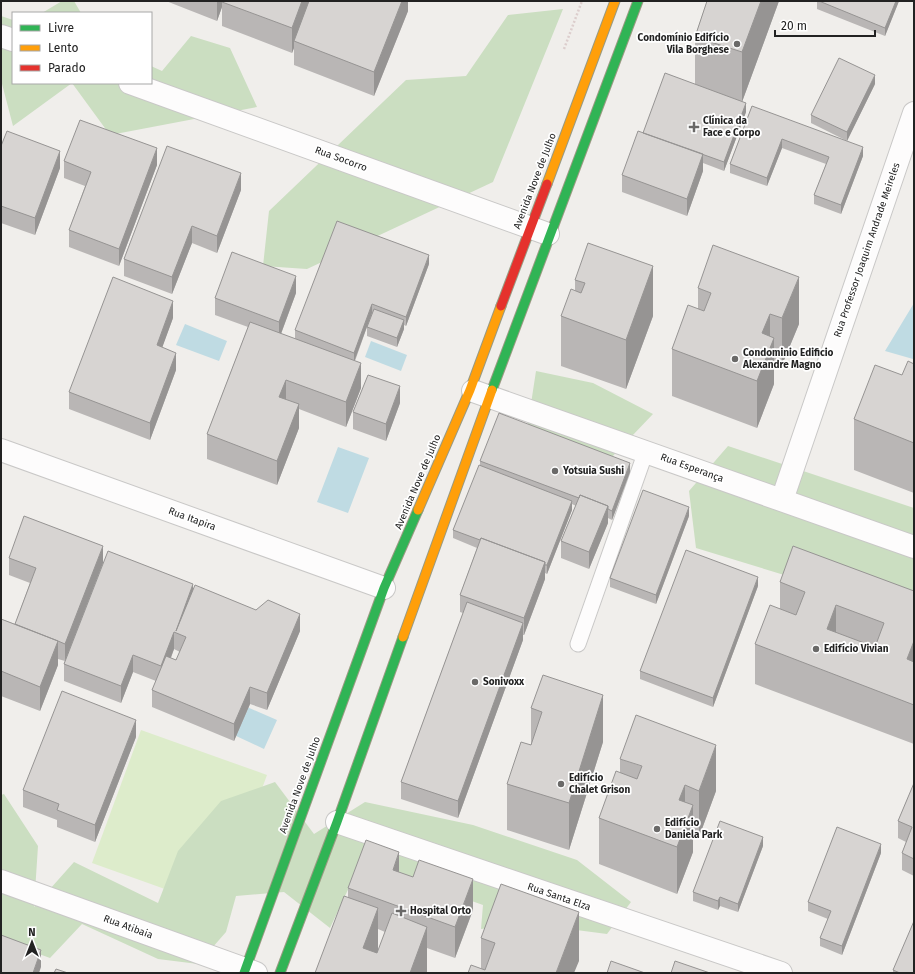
<svg xmlns="http://www.w3.org/2000/svg" width="915" height="974" viewBox="0 0 915 974" font-family="'Fira Sans',sans-serif">
	<rect width="100%" height="100%" fill="#f0eeeb"/>
	<path fill="#ddeccb" d="M141,730L267,775L218,908L92,863Z"/>
	<path fill="#cbdec1" d="M62,1H74L81,13H42Z
		M563,9L493,182L307,269L263,266L269,211L406,80L466,76L508,15Z
		M1,16L13,20V83H151V66L162,71L191,36L230,48L257,107L110,135L72,83L13,126L1,80Z
		M536,371L593,383L653,414L610,459L521,469Z
		M728,446L914,508V602L902,611L696,548L689,491Z
		M275,782L314,834L365,802L473,825L577,860L631,902L607,934L530,924L481,929L483,905L361,862L330,928L284,892L236,896L226,932L198,964L158,959L82,924L50,958L1,940V795L4,794L38,846L34,907L74,862L158,903L178,851L221,801Z"/>
	<path fill="#bfdbe3" d="M914,303L913,359L885,351Z
		M185,324L227,341L219,361L176,345Z
		M371,341L407,355L401,371L365,357Z
		M338,447L369,458L348,513L317,502Z
		M247,707L277,720L264,749L234,735Z"/>
	<g fill="none" stroke-linecap="round" stroke-linejoin="round">
		<defs>
			<path id="lane" d="M578,644L646,451"/>
			<path id="street" d="M1,36L13,40
				M130,83L548,234
				M473,391L914,547
				M1,450L384,588
				M782,500L914,113
				M337,822L781,973
				M1,881L256,973"/>
			<path id="fast" d="M492,390L638,1
				M244,973L384,588L418,510
				M280,973L337,822L403,637"/>
			<path id="slow" d="M547,184L615,1
				M418,510L470,390L501,306
				M403,637L492,390"/>
			<path id="jam" d="M501,306L547,184"/>
		</defs>
		<use href="#lane" stroke="#c9c8c7" stroke-width="17"/>
		<use href="#street" stroke="#c9c8c7" stroke-width="24"/>
		<use href="#fast" stroke="#999a82" stroke-width="11"/>
		<use href="#slow" stroke="#999a82" stroke-width="11"/>
		<use href="#jam" stroke="#999a82" stroke-width="11"/>
		<path stroke="#dccecd" stroke-width="2.5" stroke-dasharray="2 2" stroke-linecap="butt" d="M564,49L582,1"/>
		<use href="#lane" stroke="#fdfcfc" stroke-width="15"/>
		<use href="#street" stroke="#fdfcfc" stroke-width="22"/>
		<use href="#fast" stroke="#30b455" stroke-width="9"/>
		<use href="#slow" stroke="#ff9f0a" stroke-width="9"/>
		<use href="#jam" stroke="#e5322d" stroke-width="9"/>
	</g>
	<path fill="#b9b6b5" fill-rule="evenodd" d="M166,1H408V11L374,96L294,65V48L292,53L222,26V7L217,21Z
		M707,1H779L742,102L746,112L724,171L703,163V171L687,216L622,192V175L643,133L695,84V37Z
		M817,1H899L885,36L817,9Z
		M875,84L847,141L811,123V115Z
		M752,106L863,156L841,214L814,204V195L826,164L782,148L767,186L730,173V164Z
		M1,146L60,168L35,235L1,223Z
		M64,161L157,165L119,266L69,247V230L85,186L64,178Z
		M241,190L217,253L192,243L172,294L124,276V259Z
		M429,264L406,326L404,325V329L397,347L367,336V327L355,361L361,388L346,427L299,409V428L277,485L207,459V434L248,327L215,315V298L296,293L281,334L295,339V330Z
		M653,266V316L626,389L561,366V316L575,290V280Z
		M698,288L799,324L782,365L774,362V384L757,428L672,396V349L698,309Z
		M173,318L162,347L176,370L150,440L69,409V392Z
		M914,364V493L854,470V419Z
		M400,403L386,441L353,429V412Z
		M480,461L630,472L612,520L608,518V523L589,569L561,558V541L576,506L572,504V510L547,574L545,573V579L524,635H523V640L458,818L401,799V782L463,613L460,612V595L477,548L453,538V530L480,466Z
		M689,516L656,604L610,587V578Z
		M9,558L103,563L69,652L193,589L300,631L267,710L250,704L234,741L152,707V690L156,681L133,672L121,703L64,681V664L65,661L58,659V665L40,711L1,696V619L15,624L30,583L9,575ZM174,649L180,652L176,660L171,658Z
		M780,582L914,591V744L755,684V644L780,608Z
		M758,586L713,707L640,679V671Z
		M603,695V742L569,850L507,830V784L531,744V708Z
		M136,737L95,842L57,827V820L23,807V790Z
		M620,759L716,791L699,837L693,835V852L677,894L599,864V818L620,773Z
		M914,783V876L902,870V853L906,842L898,838V821Z
		M763,846L738,912L720,906L718,910L693,901V892Z
		M881,853L842,955L820,946V938L828,919L808,911V902Z
		M399,872L473,910L455,958L427,948V973H315L348,897V888ZM378,929L385,932L378,952Z
		M481,938L579,961L468,973L481,968Z
		M893,970L914,973H893Z"/>
	<path fill="#969493" d="M217,1H224L222,2V7L217,21Z
		M302,1H312L294,41V48L292,53V28Z
		M402,1H408V11L374,96V72Z
		M761,1H779L742,102V52Z
		M896,1H899L885,36V28Z
		M875,75V84L847,141V132Z
		M746,103V112L724,171V162Z
		M782,139V148L767,186V178Z
		M863,147V156L841,214V205Z
		M157,148V165L119,266V249Z
		M60,151V168L35,235V218Z
		M703,154V171L687,216V199Z
		M241,173V190L217,253V236Z
		M192,226V243L172,294V277Z
		M429,255V264L406,326V317Z
		M653,266V316L626,389V340Z
		M296,276V293L279,339V322Z
		M799,277V324L782,365V318Z
		M173,301V318L157,362V345Z
		M372,304V313L354,362V353Z
		M770,314V347L774,338V384L757,428V381L762,333Z
		M404,320V329L397,347V338Z
		M176,353V370L150,440V423Z
		M361,363V388L346,427V402Z
		M286,380V404L279,397Z
		M400,386V403L386,441V424Z
		M299,404V428L277,485V461Z
		M630,463V472L612,520V511Z
		M572,501V510L547,574V565Z
		M608,506V523L589,569V552Z
		M689,507V516L656,604V595Z
		M103,546V563L65,661V644Z
		M545,562V579L524,635V618Z
		M758,577V586L713,707V698Z
		M193,584V601L176,631Z
		M836,605V644L827,629Z
		M300,614V631L267,710V693Z
		M523,623V640L458,818V801Z
		M174,632V649L161,683V666Z
		M58,641V665L40,711V687Z
		M914,641V681L907,659Z
		M133,655V672L121,703V686Z
		M250,687V704L234,741V724Z
		M603,695V742L569,850V803Z
		M136,720V737L95,842V825Z
		M716,745V791L699,837V791Z
		M685,785V827L693,805V852L677,894V847L679,800Z
		M763,837V846L738,912V904Z
		M881,844V853L842,955V946Z
		M399,852V882L393,870Z
		M473,879V910L455,958V927Z
		M720,897V906L718,910V901Z
		M378,908V959L363,948Z
		M579,912V961L574,973H556Z
		M427,927V973H410Z
		M41,950V967L39,973H33Z"/>
	<path fill="#d7d4d2" stroke="#969493" fill-rule="evenodd" d="M222,1H302L292,28L222,2Z
		M309,1H402L374,72L294,41Z
		M707,1H761L742,52L695,37Z
		M819,1H896L885,28Z
		M839,58L875,75L847,132L811,115Z
		M665,73L746,103L724,162L643,133Z
		M752,106L863,147L841,205L814,195L829,157L782,139L767,178L730,164Z
		M80,120L157,148L119,249L69,230L91,172L64,161Z
		M7,131L60,151L35,218L1,206V146Z
		M638,131L703,154L687,199L622,175Z
		M167,146L241,173L217,236L192,226L172,277L124,259Z
		M337,221L429,255L406,317L372,304L354,353L295,330Z
		M588,243L653,266L626,340L561,316L571,289L581,293L585,283L575,280Z
		M713,245L799,277L782,318L770,314L762,333L774,338L757,381L672,349L688,305L704,311L711,293L698,288Z
		M232,252L296,276L279,322L215,298Z
		M113,277L173,301L157,345L176,353L150,423L69,392Z
		M374,309L404,320L397,338L367,327Z
		M250,322L361,363L346,402L286,380L279,397L299,404L277,461L207,434Z
		M908,361L914,364V443L854,419L875,365L902,375Z
		M368,375L400,386L386,424L353,412Z
		M499,413L630,463L612,511L608,509V506L580,495L579,498L480,461Z
		M479,465L572,501L547,565H545V562L481,538L480,540L453,530Z
		M643,490L689,507L656,595L610,578Z
		M580,495L608,506L589,552L561,541Z
		M24,516L103,546L65,644L58,641L15,624L36,568L9,558Z
		M481,538L545,562L524,618L460,595Z
		M793,546L914,591V641L907,659L914,662V705L755,644L770,605L796,615L805,592L780,582ZM836,605L884,623L875,647L827,629Z
		M686,550L758,577L713,698L640,671Z
		M108,551L193,584L176,631L195,585L256,610L268,600L300,614L267,693L250,687L234,724L152,690L166,656L176,660L186,637L174,632L161,666L133,655L121,686L64,664Z
		M467,602L523,623L458,801L401,782Z
		M1,619L58,641L40,687L1,671Z
		M543,675L603,695L569,803L507,784L521,742L531,745L542,712L531,708Z
		M62,691L136,720L95,825L57,810L59,804L23,790Z
		M636,715L716,745L699,791L685,785L679,800L693,805L677,847L599,818L616,771L637,779L642,766L620,759Z
		M914,783V859L902,853L912,827L898,821Z
		M720,821L763,837L738,904L720,897L718,901L693,892Z
		M837,827L881,844L842,946L820,938L831,911L808,902Z
		M366,840L399,852L393,870L413,877L419,860L473,879L455,927L348,888Z
		M501,884L579,912L556,973H468L471,965L485,970L495,943L481,938Z
		M344,896L378,908L363,948L377,953L392,913L427,927L410,973H315Z
		M914,921V973H900L893,970Z
		M1,935L41,950L33,973H1Z
		M611,961L645,973H607Z
		M675,961L710,973H671Z
		M56,969L68,973H54Z"/>
	<g fill="#6a6968" stroke="#fff" stroke-width="1.5">
		<circle cx="737" cy="44" r="4"/>
		<path d="M692 121h4v4h4v4h-4v4h-4v-4h-4v-4h4z"/>
		<circle cx="735" cy="359" r="4"/>
		<circle cx="555" cy="471" r="4"/>
		<circle cx="816" cy="649" r="4"/>
		<circle cx="475" cy="682" r="4"/>
		<circle cx="561" cy="784" r="4"/>
		<circle cx="657" cy="829" r="4"/>
		<path d="M399 905h4v4h4v4h-4v4h-4v-4h-4v-4h4z"/>
	</g>
	<g text-anchor="middle" dominant-baseline="central" stroke-width="3.5" stroke-linejoin="round" paint-order="stroke">
		<g font-size="10" font-weight="bold" fill="#222" stroke="#fff" text-anchor="start">
			<text x="729" y="38" text-anchor="end">Condomínio Edifício<tspan x="729" dy="12">Vila Borghese</tspan></text>
			<text x="703" y="121">Clínica da<tspan x="703" dy="12">Face e Corpo</tspan></text>
			<text x="743" y="353">Condominio Edificio<tspan x="743" dy="12">Alexandre Magno</tspan></text>
			<text x="563" y="471">Yotsuia Sushi</text>
			<text x="824" y="649">Edifício Vivian</text>
			<text x="483" y="682">Sonivoxx</text>
			<text x="569" y="778">Edifício<tspan x="569" dy="12">Chalet Grison</tspan></text>
			<text x="665" y="823">Edifício<tspan x="665" dy="12">Daniela Park</tspan></text>
			<text x="410" y="911">Hospital Orto</text>
		</g>
		<g font-size="10" fill="#222" stroke="#fff">
			<text transform="translate(341 159) rotate(20)">Rua Socorro</text>
			<text transform="translate(535 181) rotate(-69)">Avenida Nove de Julho</text>
			<text transform="translate(867 250) rotate(-71)">Rua Professor Joaquim Andrade Meireles</text>
			<text transform="translate(692 468) rotate(20)">Rua Esperança</text>
			<text transform="translate(418 482) rotate(-67)">Avenida Nove de Julho</text>
			<text transform="translate(192 519) rotate(20)">Rua Itapira</text>
			<text transform="translate(300 785) rotate(-70)">Avenida Nove de Julho</text>
			<text transform="translate(559 897) rotate(19)">Rua Santa Elza</text>
			<text transform="translate(128 927) rotate(20)">Rua Atibaia</text>
		</g>
	</g>
	<rect width="915" height="974" fill="none" stroke="#222222" stroke-width="4"/>
	<rect x="12" y="12" width="140" height="72" fill="#ffffff" stroke="#a7a7a7"/>
	<rect x="20" y="25" width="20" height="6" fill="#30b455" stroke="#a7a7a7"/>
	<text x="48" y="32" font-size="12" fill="#222222">Livre</text>
	<rect x="20" y="45" width="20" height="6" fill="#ff9f0a" stroke="#a7a7a7"/>
	<text x="48" y="52" font-size="12" fill="#222222">Lento</text>
	<rect x="20" y="65" width="20" height="6" fill="#e5322d" stroke="#a7a7a7"/>
	<text x="48" y="72" font-size="12" fill="#222222">Parado</text>
	<g transform="translate(32 942)" stroke="#ffffff" stroke-width="3" paint-order="stroke">
	<path d="M0-3L7 15L0 10L-7 15Z" fill="#222222"/>
	<text y="-6" font-size="11" font-weight="bold" text-anchor="middle" fill="#222222">N</text>
	</g>
	<path d="M775 30v6h100v-6" fill="none" stroke="#222222" stroke-width="2"/>
	<text x="781" y="30" font-size="12" fill="#222222" stroke="#ffffff" stroke-width="3" paint-order="stroke">20 m</text>
</svg>
